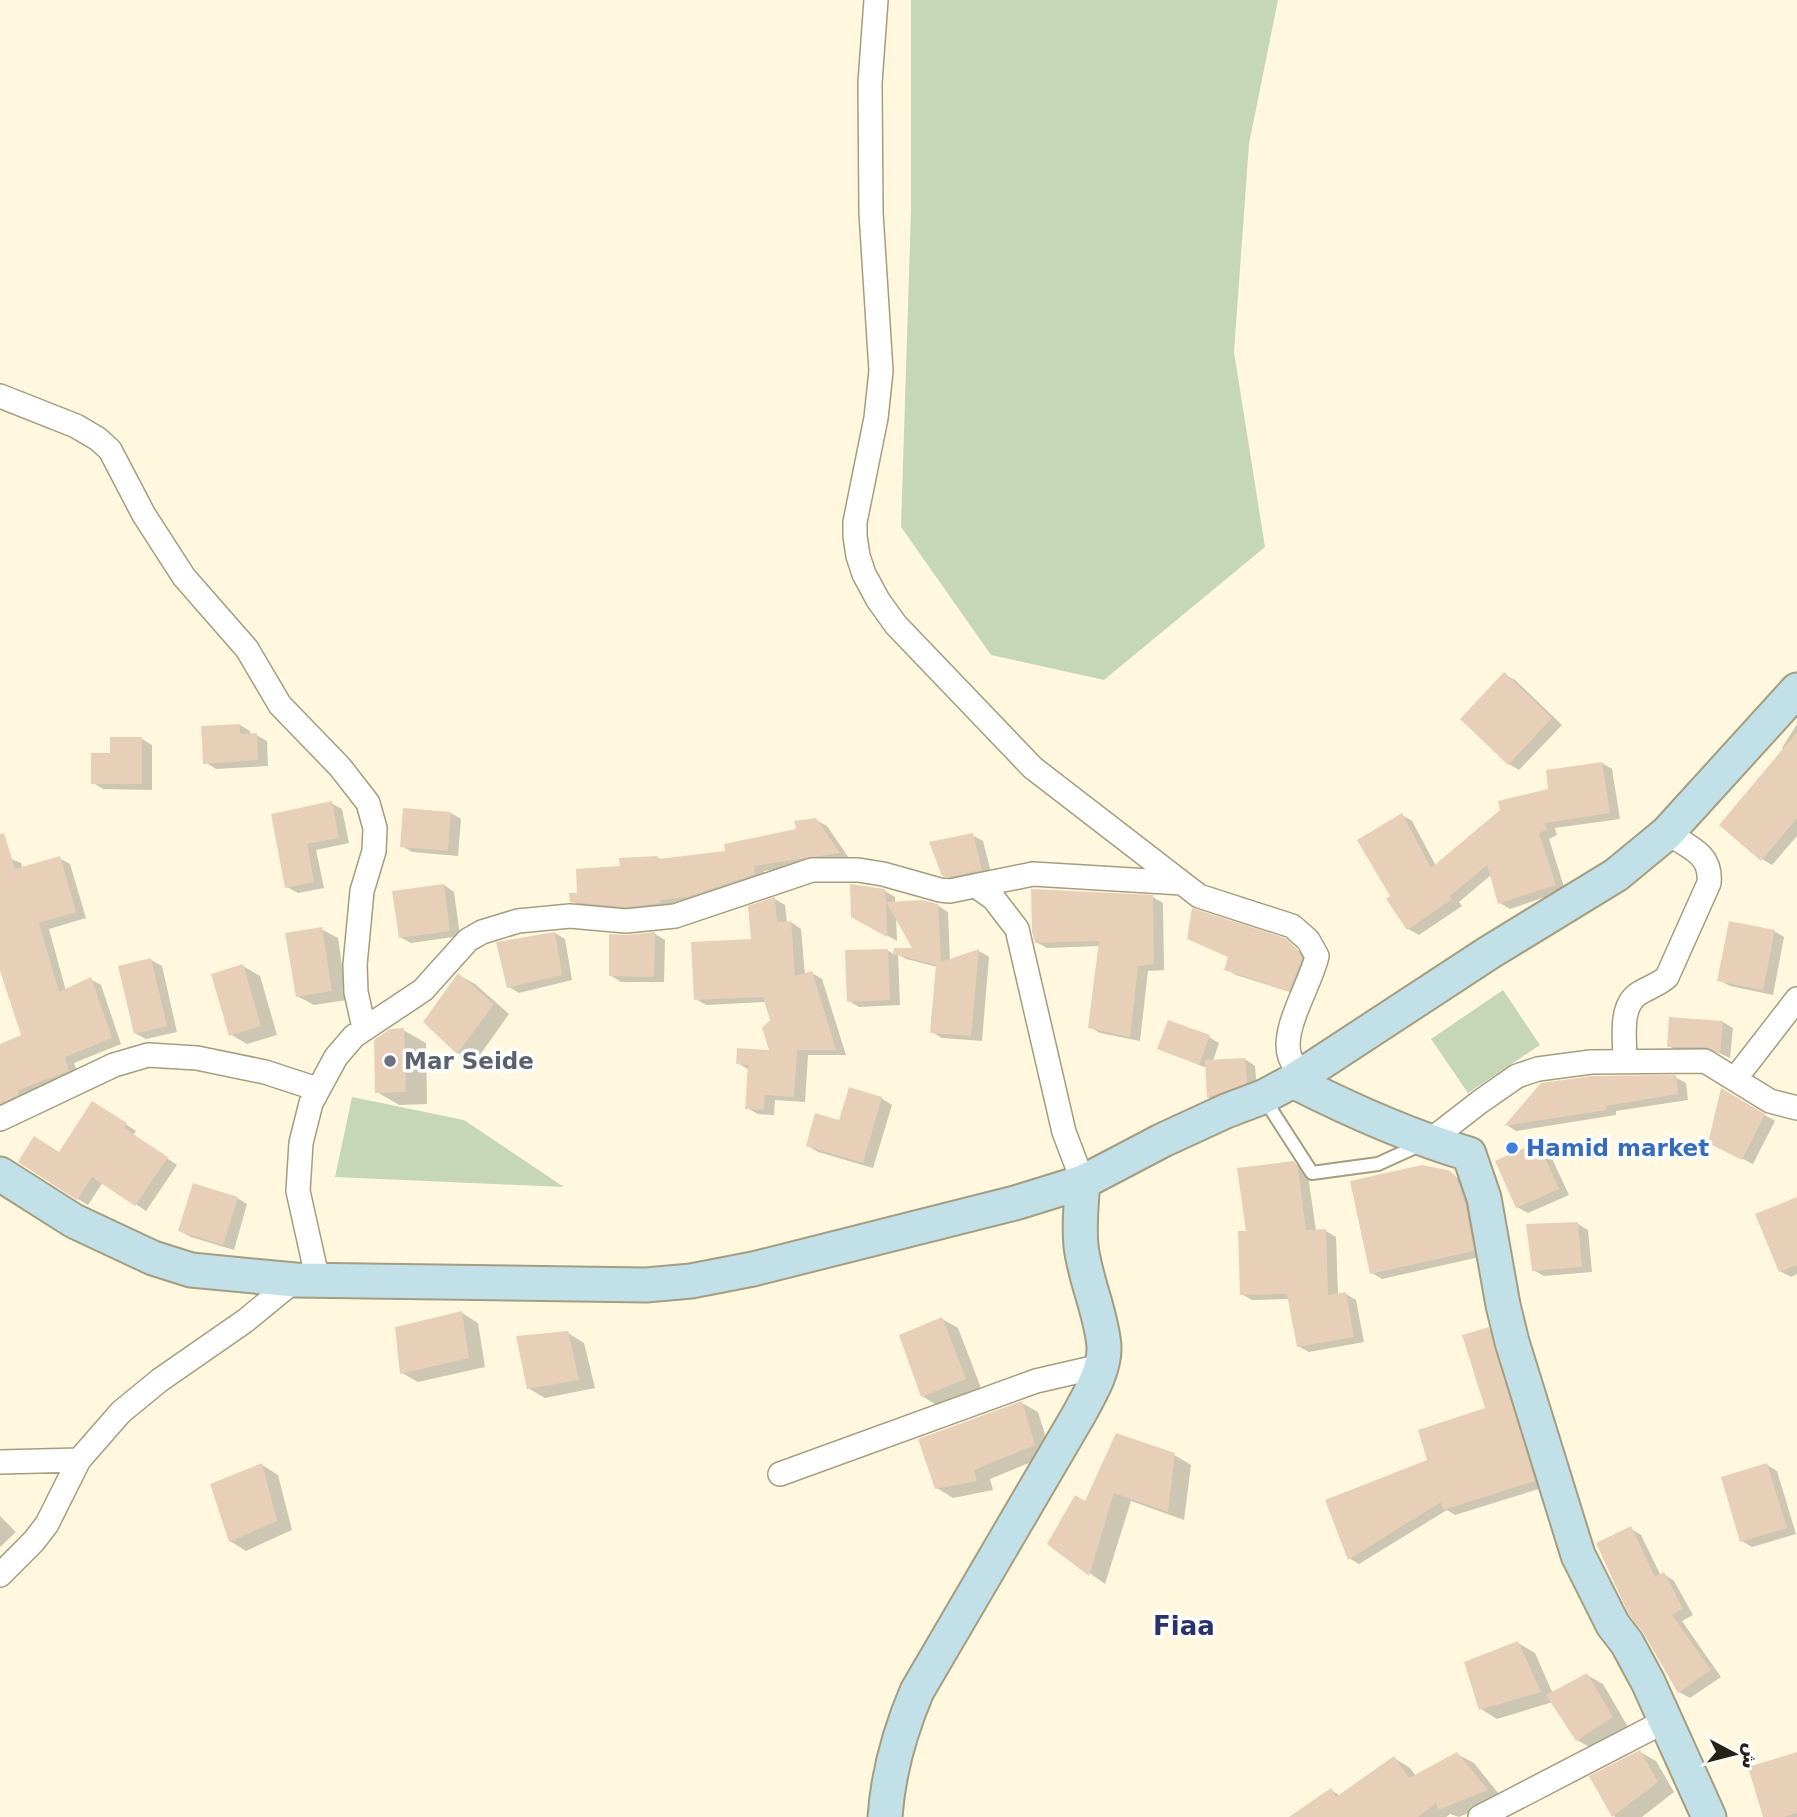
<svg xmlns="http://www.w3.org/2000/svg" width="1797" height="1817" viewBox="0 0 1797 1817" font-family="'DejaVu Sans','Noto Naskh Arabic',sans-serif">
	<rect width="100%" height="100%" fill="#fff8df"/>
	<path fill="#c6d7b7" d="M911,0H1278L1249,144L1234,352L1265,547L1104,680L991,655L901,527L911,210Z
		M1503,990L1540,1045L1468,1093L1431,1039Z
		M352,1097L464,1120L564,1187L335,1177Z"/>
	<path fill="#0003" d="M1504,674L1515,680L1562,725L1519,770L1509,764Z
		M1797,724V836L1772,865L1762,859L1784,750L1782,748Z
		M240,725L250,731V735H256L267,741L268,766L216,769L205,762Z
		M142,739L152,745V790L103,789L93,783Z
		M1602,763L1612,769L1620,819L1555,828L1557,835L1549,839L1565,890L1510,909L1500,903L1491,875L1459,902L1462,906L1419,935L1408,929L1393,897L1402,815L1412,821L1436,866Z
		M331,803L342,809L349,843L316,850L324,888L298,893L287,887L273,815Z
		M451,813L461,819L458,856L412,852L402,846Z
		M816,820L827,826L849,858L764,871L765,880L698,902L638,912L582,907L572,901L622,868L657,857L662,860L728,853L798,830Z
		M972,835L983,841L992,876L955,881L944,875Z
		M0,854L21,863L23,869L59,858L70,864L86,918L49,929L66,991L90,979L101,985L121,1044L74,1063L79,1076L0,1116V1046L23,1036L0,961Z
		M444,885L454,892L460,936L411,943L400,937Z
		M885,891L895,897V903L937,905L948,912L950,961L979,951L989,957L982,1041L942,1038L932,1032L938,967L906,959L898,954L900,1005L859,1007L849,1001L887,950L895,955L896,950L915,949L896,917L897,941L853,916Z
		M1153,897L1163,903L1164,970L1148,971L1140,1041L1100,1033L1090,1027L1100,946L1047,948L1036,942Z
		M775,899L785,905L787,923L791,922L801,929L805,975L812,973L822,979L846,1055H808L805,1102L775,1100L774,1115L758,1114L747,1108L749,1070L738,1063L772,1052V1020L766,1002L706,1005L696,999L753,941Z
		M321,929L338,938L347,1000L314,1005L297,996Z
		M1774,931L1784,937L1773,995L1730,986L1719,980Z
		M555,933L565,939L572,980L519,993L509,987Z
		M655,934L665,940L664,982H621L610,975Z
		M1284,940L1307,957L1300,995L1236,975L1226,969Z
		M151,960L162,966L177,1032L146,1039L135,1033Z
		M243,966L260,976L277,1035L247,1044L230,1034Z
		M458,975L475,984L509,1014L475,1062L458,1053L425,1022Z
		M1723,1022L1733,1028L1730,1058L1717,1052H1679L1669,1046Z
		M403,1030L426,1043L427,1104L399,1105L377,1092Z
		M1209,1037L1219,1043L1213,1061L1245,1059L1255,1066L1257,1088L1219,1103L1208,1097L1207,1068L1159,1049Z
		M1675,1077L1686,1083L1688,1100L1616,1111V1115L1516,1131L1507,1125Z
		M1723,1091L1775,1121L1753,1164L1721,1148Z
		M881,1098L892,1105L873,1168L818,1152L808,1146Z
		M103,1109L136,1131L133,1135L177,1165L146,1211L103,1182L88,1205L78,1199L60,1154Z
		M1538,1144L1548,1150L1569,1195L1528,1213L1517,1207Z
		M1293,1163L1304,1169L1308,1175L1316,1231H1326L1336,1237L1338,1295L1346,1294L1356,1300L1364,1342L1309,1352L1298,1346L1290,1299L1252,1300L1241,1294L1248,1233Z
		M1447,1171L1467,1184L1484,1256L1382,1279L1372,1273Z
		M237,1198L247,1204L234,1250L191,1237L180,1231Z
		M1797,1199V1274L1791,1277L1780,1271Z
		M1578,1224L1588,1230L1592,1272L1544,1276L1533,1270Z
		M462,1313L478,1323L485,1367L418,1382L402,1373Z
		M942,1319L958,1328L981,1388L938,1406L922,1396Z
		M1488,1329L1499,1335L1545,1487L1455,1515L1447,1510L1359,1564L1349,1558L1429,1461L1487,1409Z
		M568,1333L584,1343L595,1388L545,1398L528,1388Z
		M1022,1403L1038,1412L1051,1454L990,1479L993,1490L953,1498L937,1488Z
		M1174,1455L1191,1465L1184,1520L1131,1501L1105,1584L1049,1544L1086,1503Z
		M262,1465L278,1475L292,1530L246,1551L230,1541Z
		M1767,1465L1777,1471L1796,1534L1752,1547L1742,1541Z
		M0,1516L16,1532L0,1547Z
		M1630,1528L1641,1535L1661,1576L1664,1574L1674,1581L1693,1615L1682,1621L1721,1677L1690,1698L1679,1692L1645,1633Z
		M1518,1643L1535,1653L1553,1694L1587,1675L1603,1684L1628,1727L1593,1749L1577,1740L1553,1702L1497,1719L1481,1709Z
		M1640,1752L1656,1761L1674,1792L1642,1817H1615L1591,1777Z
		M1457,1754L1474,1763L1503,1799L1459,1817L1450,1814L1446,1817H1292L1331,1790L1341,1796L1394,1758L1410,1768L1416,1776Z
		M1797,1756V1817H1765Z"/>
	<path fill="#e8d0b8" d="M1504,672L1552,718L1508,765L1460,719Z
		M240,724V734L257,733L258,760L203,764L201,726Z
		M1797,732V818L1761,861L1719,825Z
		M110,737H142V784H91V753H110Z
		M1602,762L1610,813L1545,823L1547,830L1539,833L1556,885L1498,904L1487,865L1450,896L1452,899L1407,930L1386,899L1390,896L1357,840L1402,813L1431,868L1500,810L1498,801L1548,789L1546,770Z
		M332,801L339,838L307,844L314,882L285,888L271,814Z
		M403,808L451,812L448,851L400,847Z
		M816,818L840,853L754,866L755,874L687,897L660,900L661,903L626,907L570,902L569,893H577L576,869L620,866L619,858L657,856L658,859L725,851L724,844L796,829L794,821Z
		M4,833L15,869L60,856L76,912L39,923L59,992L91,977L112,1038L65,1057L69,1071L18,1090V1095L0,1104V1044L21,1035L0,971V834Z
		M973,833L982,870L949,877L942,876L929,842Z
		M444,884L450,931L399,938L392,891Z
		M850,884L885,889L886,902L922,900L938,904L941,962L979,949L971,1036L930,1033L936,965L893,954L894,948H912L886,902L887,937L851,917Z
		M1031,889L1153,895L1154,964L1138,966L1130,1037L1088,1028L1099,941L1035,943L1032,932Z
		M775,897L777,922L791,921L795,976L812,971L836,1050H797L794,1097L765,1095L764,1110L745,1109L748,1065L736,1064L737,1048L769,1050L762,1028L770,1020L763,997L694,1000L691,942L751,939L748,906Z
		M1192,908L1285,938L1297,949L1302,958L1289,991L1224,970L1228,957L1187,939Z
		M1729,921L1775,930L1763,990L1717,981Z
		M322,927L332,991L296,997L285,933Z
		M555,932L562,975L507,988L496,942Z
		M655,932L654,977L609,976V934L627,935Z
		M888,949L890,1000L847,1002L845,950Z
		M151,958L167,1026L134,1034L118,966Z
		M243,964L261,1026L229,1036L211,974Z
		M458,973L494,1004L457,1054L423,1022Z
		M1669,1017L1723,1021L1720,1054L1705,1047H1667Z
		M1168,1020L1210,1035L1199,1065L1157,1049Z
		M404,1028L406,1092L375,1093L374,1040L390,1029Z
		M1245,1058L1247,1083L1207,1098L1205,1060Z
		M1676,1075L1678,1094L1606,1106V1110L1504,1126L1541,1083L1592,1076Z
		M849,1087L882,1097L863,1163L806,1146L815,1113L839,1120Z
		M1721,1088L1765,1114L1742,1160L1708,1143Z
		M92,1101L127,1123L124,1128L168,1157L135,1206L92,1177L77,1200L18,1162L34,1136L59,1152Z
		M1538,1142L1559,1189L1516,1208L1495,1161Z
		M1294,1161L1298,1168L1306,1230L1326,1229L1328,1295L1346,1292L1354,1337L1297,1347L1287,1294L1240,1295L1238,1231H1246L1237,1168Z
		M1422,1165L1448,1170L1456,1176L1465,1203L1474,1251L1370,1274L1350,1181Z
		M193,1183L238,1197L223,1245L178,1231Z
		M1797,1197V1265L1779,1272L1755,1214Z
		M1578,1222L1582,1267L1532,1271L1526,1224Z
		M462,1311L469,1358L400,1374L395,1327Z
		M942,1317L966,1379L921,1397L899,1335Z
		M1489,1327L1535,1481L1443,1510L1441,1502L1348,1560L1325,1500L1427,1460L1418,1430L1485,1408L1462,1335Z
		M568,1331L579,1380L527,1389L516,1336Z
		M1022,1401L1035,1445L974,1470L977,1481L935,1489L918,1439Z
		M1116,1433L1175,1453L1168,1512L1114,1493L1089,1576L1047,1544L1075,1495L1085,1501Z
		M262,1463L277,1521L229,1542L210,1484Z
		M1767,1463L1787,1528L1740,1542L1721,1477Z
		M1631,1526L1655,1577L1664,1572L1683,1609L1672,1615L1711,1670L1678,1693L1644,1634L1629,1615L1596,1543Z
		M1518,1641L1541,1692L1479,1710L1464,1662Z
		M1587,1673L1613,1717L1576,1741L1546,1695Z
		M1640,1750L1658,1782L1612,1817L1589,1776Z
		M1457,1752L1488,1790L1438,1810L1436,1803L1418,1817H1289L1331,1788L1336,1797L1394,1756L1409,1778Z
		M1797,1752V1813L1784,1817H1763L1748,1767Z"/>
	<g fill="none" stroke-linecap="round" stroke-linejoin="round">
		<defs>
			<path id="lane" d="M1263,1097L1312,1173L1378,1164L1422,1144"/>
			<path id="street" d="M876,0L870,83L871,213L881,371L876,418L855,522V536L858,556L864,574L878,600L896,625L1033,768L1199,896L1292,926L1308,940L1317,956C1311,984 1280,1030 1290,1057C1292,1063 1298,1070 1301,1076
				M0,396L76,426L98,439L110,450L144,515L184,577L247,649L280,705L340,767L368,803L375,828L374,851L362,891L355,965L356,992L364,1028
				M976,886L994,899L1017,929L1064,1132L1083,1182
				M1625,1060C1625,1040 1619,1007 1638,994C1647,988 1658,985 1667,977L1709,883C1712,854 1689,847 1667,833
				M1735,1079L1797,999
				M0,1119L114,1065L148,1055L197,1058L265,1072L317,1089
				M1428,1142L1481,1101L1517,1076L1538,1069L1591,1062L1705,1061L1770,1101L1797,1108
				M318,1281L298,1191L301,1143L311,1103L336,1057L354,1036L423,990L468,940L482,932L518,921L570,916L626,921L675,916L812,870H858L883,874L940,890L950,891L1033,874L1182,883
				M0,1462L79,1460
				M780,1474L1036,1381L1101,1366
				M0,1575L34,1541L47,1524L79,1460L121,1412L160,1380L245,1321L295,1280
				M1480,1817L1667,1720"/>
			<path id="secondary" d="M1293,1081C1350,1110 1407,1136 1469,1154L1484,1198L1503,1305L1512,1342L1578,1555L1613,1625L1627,1643L1648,1682L1709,1817
				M0,1174L74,1221L153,1258L191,1270L295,1280L646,1285L691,1281L753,1269L1015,1203L1083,1182L1163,1140L1226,1111L1263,1097L1293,1081L1490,952L1616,875L1667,833L1797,690
				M885,1817C888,1774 900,1731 917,1691L1078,1416C1089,1396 1105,1370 1104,1346C1101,1312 1085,1280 1081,1246C1079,1225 1081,1204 1083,1182"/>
		</defs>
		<use href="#lane" stroke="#a59d80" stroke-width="16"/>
		<use href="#street" stroke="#a59d80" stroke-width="26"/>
		<use href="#secondary" stroke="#a59d80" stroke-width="37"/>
		<use href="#lane" stroke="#fff" stroke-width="12"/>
		<use href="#street" stroke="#fff" stroke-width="23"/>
		<use href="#secondary" stroke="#c2e0e8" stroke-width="33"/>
	</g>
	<circle fill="#6b7280" stroke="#fff" stroke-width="2.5" cx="390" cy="1061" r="7"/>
	<circle fill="#3f7fe0" stroke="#fff" stroke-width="2.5" cx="1512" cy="1148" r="7"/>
	<g text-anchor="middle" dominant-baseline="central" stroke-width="7" stroke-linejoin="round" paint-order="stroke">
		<g font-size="23" font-weight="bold" fill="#5b616d" stroke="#fff" text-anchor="start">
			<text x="404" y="1061">Mar Seide</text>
		</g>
		<g font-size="23" font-weight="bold" fill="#366cbe" stroke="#fff" text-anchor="start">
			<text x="1526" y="1148">Hamid market</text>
		</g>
		<g font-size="26" font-weight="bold" fill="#2a326c" stroke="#fff">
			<text x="1184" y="1626">Fiaa</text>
		</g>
	</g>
	<g transform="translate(1734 1754) rotate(97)" stroke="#ffffff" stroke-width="5" paint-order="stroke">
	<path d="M0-5L12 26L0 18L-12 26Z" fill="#252217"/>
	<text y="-10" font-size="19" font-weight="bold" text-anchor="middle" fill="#252217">ش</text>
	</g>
</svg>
